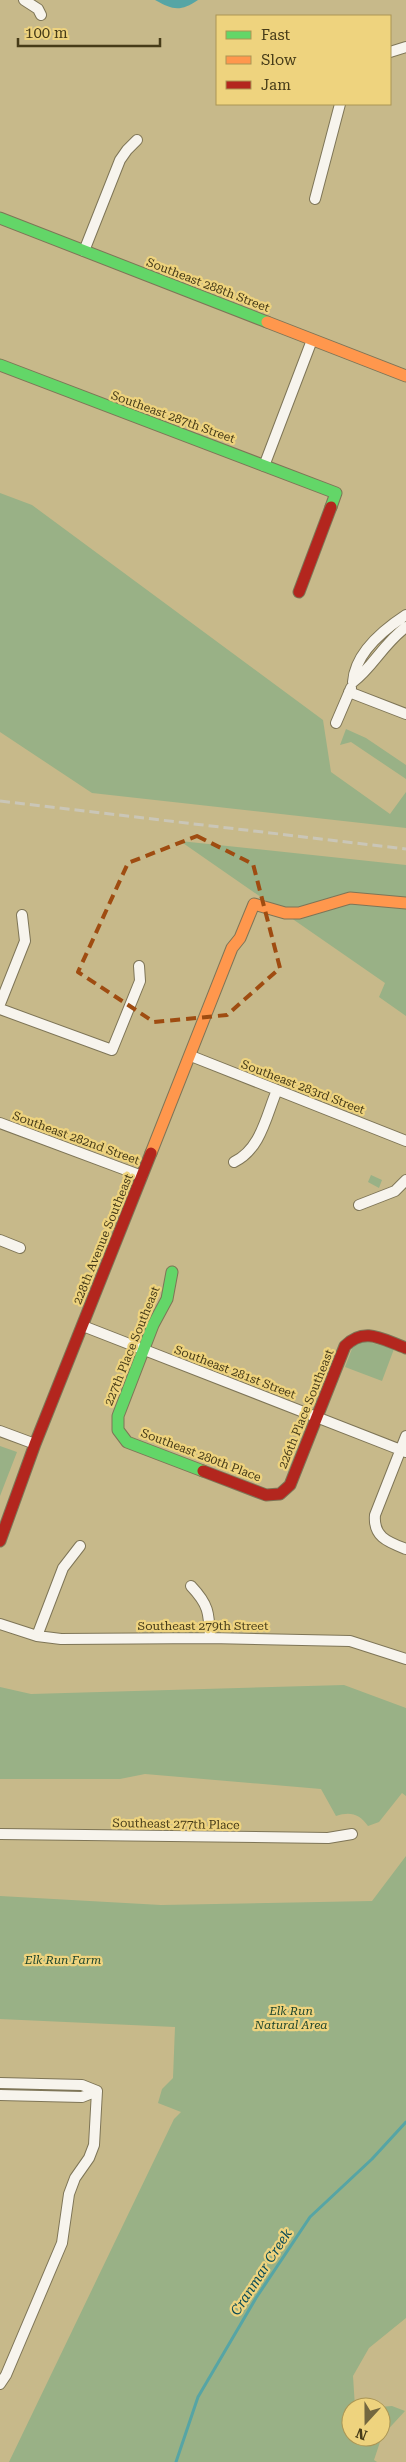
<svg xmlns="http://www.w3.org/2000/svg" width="406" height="2462" viewBox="0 0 406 2462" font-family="'Roboto Serif',serif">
	<rect width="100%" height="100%" fill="#c7b98a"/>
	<path fill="#99b186" d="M0,493L32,505L323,720L331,772L390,814L406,792V828L92,793L0,732Z
		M346,729L366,738L406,765V779L351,742L340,745Z
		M180,841L406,865V1016L379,997L385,983Z
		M371,1175L382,1180L379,1188L368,1182Z
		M361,1340L394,1349L382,1381L345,1367L353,1346Z
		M0,1446L17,1452L0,1496Z
		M344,1685L406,1708V1796L402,1793L379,1822L368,1826C360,1814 350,1811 336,1816L321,1789L145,1774L120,1779H0V1687L31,1694Z
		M406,1856V2318L369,2348L353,2376L355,2407H351V2437H381V2407H379L392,2406L405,2411L382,2436L374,2460L377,2462H9L174,2119L181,2112L158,2103L162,2089L173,2078L175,2027L0,2019V1896L161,1905L372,1901Z"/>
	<path fill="#56a5a5" d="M155,0H198C180,12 173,10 155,0Z"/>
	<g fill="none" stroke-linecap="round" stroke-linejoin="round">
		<path stroke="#56a5a5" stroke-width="3" d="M176,2462L198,2397L256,2298L310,2217L372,2159L406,2122"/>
		<defs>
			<path id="street" d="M24,0L38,9L41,15
				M390,52L406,47
				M315,199L340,104
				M84,251L120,160L127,150L137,140
				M264,466L312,340
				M406,615C383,630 355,653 353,682C373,667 383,644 406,627
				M349,692L406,714
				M336,723L351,688
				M0,1004L25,941L22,915
				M0,1009L112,1050L140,981L139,966
				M191,1056L406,1141
				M0,1123L142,1176
				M234,1162C261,1149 266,1116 277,1090
				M359,1205L395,1191L406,1180
				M0,1240L20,1248
				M83,1326L406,1452
				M0,1431L35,1444
				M406,1436L375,1515C373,1537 388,1542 406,1549
				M191,1586C209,1605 209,1613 210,1638
				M0,1624L37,1636L61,1639L210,1638L350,1641L406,1659
				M37,1636L63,1568L80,1546
				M0,1834L328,1838L352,1834
				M0,2083L82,2085L97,2091
				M0,2095L82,2097L97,2091
				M0,2384L6,2375L62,2243L69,2194L75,2178L89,2158L94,2145L97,2091"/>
			<path id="fast" d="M0,218L267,322
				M0,365L336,493L331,507
				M172,1272L167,1299L153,1325L118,1416V1430L127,1442L203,1471"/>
			<path id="slow" d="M267,322L406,376
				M151,1153L232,948L240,938L254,904L285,913H299L350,898L406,903"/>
			<path id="jam" d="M299,592L331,507
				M203,1471L266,1495L280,1494L290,1485L345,1346C365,1326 383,1340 406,1348
				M0,1541L35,1444L151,1153"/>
		</defs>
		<use href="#street" stroke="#7e7557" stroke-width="12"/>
		<use href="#fast" stroke="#7e7557" stroke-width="13"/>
		<use href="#slow" stroke="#7e7557" stroke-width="13"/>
		<use href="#jam" stroke="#7e7557" stroke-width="13"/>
		<use href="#street" stroke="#f7f4ed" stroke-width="10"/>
		<use href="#fast" stroke="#63d668" stroke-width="11"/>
		<use href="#slow" stroke="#ff974d" stroke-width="11"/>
		<use href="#jam" stroke="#b3261e" stroke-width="11"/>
		<path stroke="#cac6b7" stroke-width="3" stroke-dasharray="10 5" stroke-linecap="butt" d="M0,801L406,849"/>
	</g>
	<path fill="none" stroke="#9f4c11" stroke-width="4" stroke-dasharray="10 6" stroke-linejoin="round" d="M197,836L253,864L280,968L227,1015L154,1022L78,972L128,863Z"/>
	<g text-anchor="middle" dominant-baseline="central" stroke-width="4.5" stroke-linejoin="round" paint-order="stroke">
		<g font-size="12" fill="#463b18" stroke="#eed37e">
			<text transform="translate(208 285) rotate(21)">Southeast 288th Street</text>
			<text transform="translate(173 417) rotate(20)">Southeast 287th Street</text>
			<text transform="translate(303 1087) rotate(21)">Southeast 283rd Street</text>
			<text transform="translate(76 1138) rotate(20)">Southeast 282nd Street</text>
			<text transform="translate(103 1239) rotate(-68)">228th Avenue Southeast</text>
			<text transform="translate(132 1346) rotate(-68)">227th Place Southeast</text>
			<text transform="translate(235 1372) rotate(21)">Southeast 281st Street</text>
			<text transform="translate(306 1409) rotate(-68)">226th Place Southeast</text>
			<text transform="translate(201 1455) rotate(21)">Southeast 280th Place</text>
			<text x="203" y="1626">Southeast 279th Street</text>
			<text transform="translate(176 1824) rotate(1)">Southeast 277th Place</text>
		</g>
		<g font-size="12" font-style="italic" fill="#1f462c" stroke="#eed37e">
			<text x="63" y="1960">Elk Run Farm</text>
			<text x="291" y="2011">Elk Run<tspan x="291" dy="14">Natural Area</tspan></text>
		</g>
		<g font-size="14" font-style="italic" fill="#094b57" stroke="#eed37e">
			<text transform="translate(261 2272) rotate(-57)">Cranmar Creek</text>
		</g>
	</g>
	<rect x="216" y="15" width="175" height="90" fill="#eed37e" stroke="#ab9655"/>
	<rect x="226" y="31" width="25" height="8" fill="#63d668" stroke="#ab9655"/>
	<text x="261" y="40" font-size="15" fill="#463b18">Fast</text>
	<rect x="226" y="56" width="25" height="8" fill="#ff974d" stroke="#ab9655"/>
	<text x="261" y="65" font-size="15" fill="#463b18">Slow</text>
	<rect x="226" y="81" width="25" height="8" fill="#b3261e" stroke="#ab9655"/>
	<text x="261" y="90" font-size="15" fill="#463b18">Jam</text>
	<g transform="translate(366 2422) rotate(201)"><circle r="24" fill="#eed37e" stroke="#ab9655"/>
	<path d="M0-4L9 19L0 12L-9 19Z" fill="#736740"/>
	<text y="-8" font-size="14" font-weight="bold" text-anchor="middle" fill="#463b18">N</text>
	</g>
	<path d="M18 38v8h142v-8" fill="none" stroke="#463b18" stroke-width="2.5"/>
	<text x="25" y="38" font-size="15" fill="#463b18" stroke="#eed37e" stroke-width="4" paint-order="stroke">100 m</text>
</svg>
